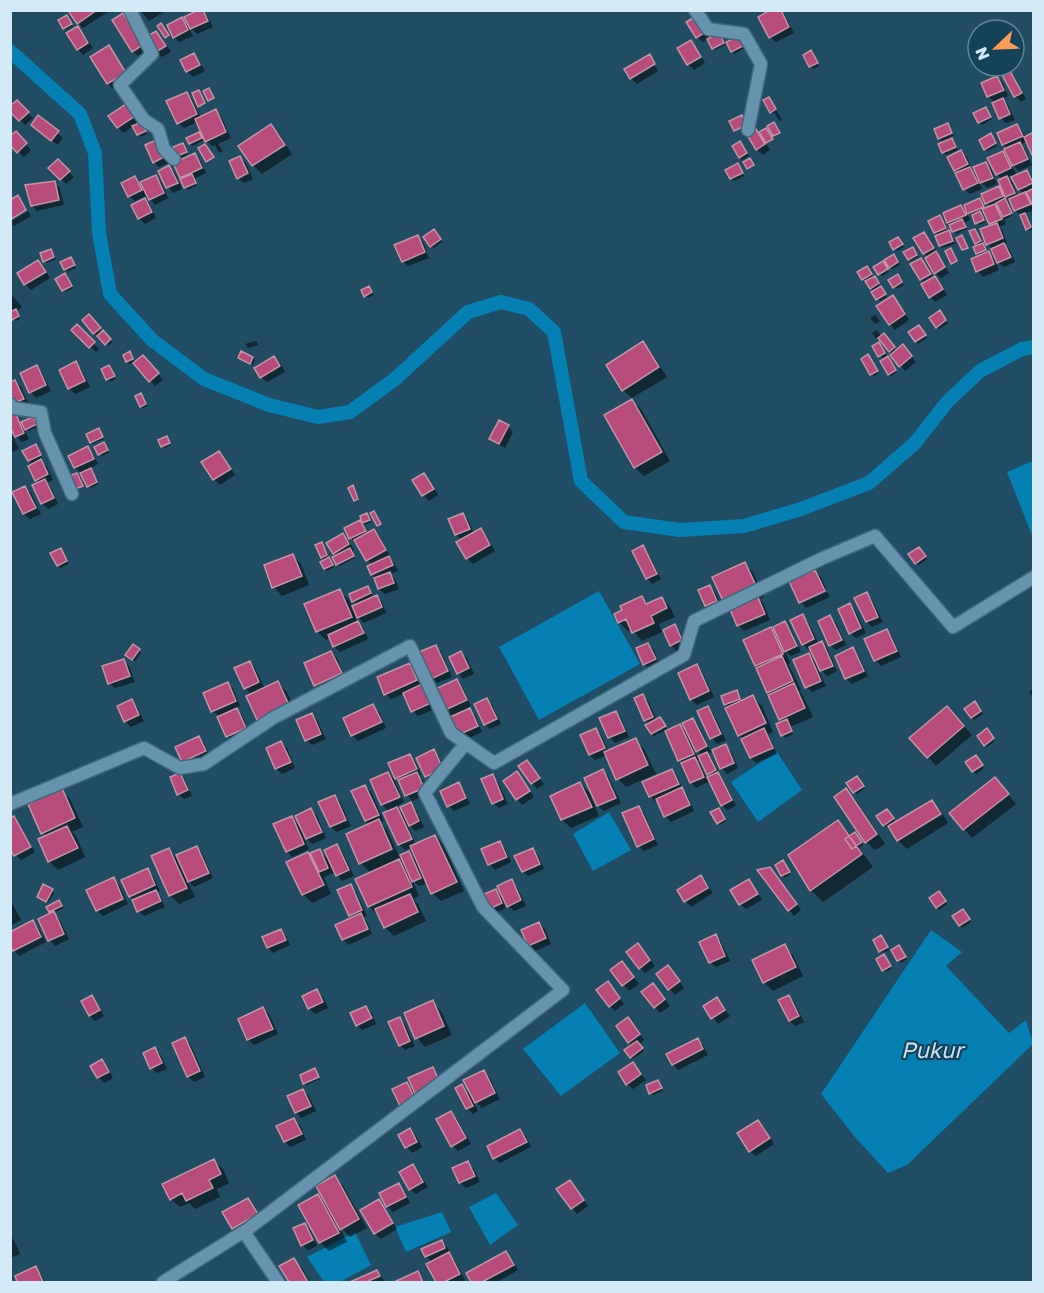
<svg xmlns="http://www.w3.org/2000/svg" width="1044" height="1293" viewBox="0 0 1044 1293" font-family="'Golos Text',sans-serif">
	<rect width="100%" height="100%" fill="#204c64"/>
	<path fill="#0480b2" d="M1033,461V538L1007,472Z
		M599,591L640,664L539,720L499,647Z
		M777,752L802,790L758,822L731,782Z
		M609,812L631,850L593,871L573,834Z
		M931,930L962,952L946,966L1009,1033L1026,1020L1033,1044L907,1165L888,1173L855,1137L821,1094Z
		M585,1003L620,1053L561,1096L523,1049Z
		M496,1193L518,1225L490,1245L469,1207Z
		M442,1212L451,1232L406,1252L395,1227Z
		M355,1232L371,1265L340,1282H324L307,1257Z"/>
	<path fill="#0007" fill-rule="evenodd" d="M75,10H111L83,28L78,23Z
		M140,10H167L149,21Z
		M202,10L207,16L213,27L197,34L191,28Z
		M781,10L784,14L794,33L776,42L770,37Z
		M123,15L129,21L147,51L138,56L133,51Z
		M69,19L73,26L66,30L64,28Z
		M182,19L188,26L193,36L179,42L174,37Z
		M701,24L711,39L721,37L725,45L715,50L708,39L703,42L697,37Z
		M77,28L83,33L93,48L83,55L78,49Z
		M156,33L162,38L171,52L162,57L157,52Z
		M741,40L745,48L734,54L728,43Z
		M690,42L696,47L705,63L694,70L688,64Z
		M108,47L114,53L130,79L113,89L108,84Z
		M813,54L819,66L813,69L805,55Z
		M194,55L199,61L205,71L193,77L187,71Z
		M649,56L654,60H651L658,71L637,84L631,78Z
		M1009,70L1014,76L1026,99L1021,102L1015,96Z
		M997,78L1003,83L1008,96L1002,99L1008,105L1015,120L1006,123L1000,118L995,103L989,97L983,84Z
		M186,94L192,99L201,118L215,111L221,116L231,138L218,144L223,151L219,153L215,145L212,146L207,141L198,122L184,128L178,123Z
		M771,101L782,120L780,121L775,114L772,112Z
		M17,102L33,118L25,125L10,110Z
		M126,106L144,126L147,134L140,137L134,126L123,133L118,127Z
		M988,111L992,119L982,125L980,122Z
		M38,117L63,138L58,145L38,130Z
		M948,125L954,136L950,137L954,142L958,150L946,155L943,152L944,143L939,138Z
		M1017,125L1022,131L1028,141L1020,145L1025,149L1032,165L1019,171L1011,163L1017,176L1027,171L1034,179V216L1031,211L1024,214L1027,217L1033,230L1030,231L1028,229L1021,216L1015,210L1011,200L1005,195L1013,215L1004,220L1006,224L999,227L1002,230L1007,243L1004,245L1010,250L1015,262L1004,267L998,262L993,249L987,244L993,226L984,210L979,212L985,222L979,225L973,215H971L969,213L980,200L985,210L991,207L986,203L999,188L1006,196L1002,180L997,174L1003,152L1010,160L1008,149L1004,145L999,134ZM1012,175L1019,189L1024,194L1018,197L1013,183L1007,177Z
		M271,126L280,135L292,154L262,174L253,165Z
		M755,131L764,140L770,150L763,155L757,149L749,136Z
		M15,133L31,150L24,157L10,143Z
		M199,134L205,140L192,146L190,143Z
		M993,137L997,146L987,151L985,149Z
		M742,145L749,156L742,160L734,147Z
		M161,147L169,163L159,167L154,162Z
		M185,147L188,154L181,158L178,155Z
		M961,152L967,157L973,172L980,178L986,163L991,169L997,184L987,188L978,179L982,189L970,194L964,189L959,173L955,170Z
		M195,155L200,160L206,173L194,179L197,185L188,190L186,187L184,179L181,177Z
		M240,158L246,163L253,179L244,183L238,178Z
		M58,161L74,177L66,184L51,168Z
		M169,167L175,173L182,189L173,193L168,187L160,172Z
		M740,167L744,176L734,181L727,170Z
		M155,177L161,182L168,198L155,205L148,195L135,201L129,196L135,178L141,184Z
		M54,182L60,188L64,205L37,211L32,205Z
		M145,200L150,205L156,218L145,224L139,218Z
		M961,207L967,212L970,220L964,223L967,229L956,234L948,222Z
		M28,211L31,216L14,226L10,222Z
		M940,217L948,232L951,234L955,244L942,248L937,237L939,236L935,232Z
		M975,230L988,253L994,259L999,270L983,277L978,271L981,256L975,248L979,246L976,243Z
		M436,233L442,242L434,248L431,246Z
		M924,233L930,239L938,253L937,254L941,258L949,273L941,278L935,273L928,257L924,253Z
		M418,237L423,242L429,258L408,266L403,261Z
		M900,241L904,247L897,251L894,249Z
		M51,250L56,259L47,263L45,261Z
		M915,251L918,257L911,261L909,259Z
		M896,258L900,265L892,269L890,267Z
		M71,259L76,268L68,271L65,269Z
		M921,260L927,265L934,278L940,283L947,295L935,302L930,297L925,283L921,279Z
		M38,262L44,267L50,278L31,290L25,284L19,274Z
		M885,266L889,272L882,276L879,274Z
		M869,270L887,297L880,301L874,292L863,279Z
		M67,277L73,288L65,292L63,290Z
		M900,279L904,285L896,289L894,287Z
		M369,288L374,295L367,298L365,296Z
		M10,293L22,307L16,311L20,319L16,321L10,315Z
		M892,297L898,302L909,320L895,330L890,324Z
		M875,315L880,321L875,324L870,318Z
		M942,315L948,323L939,329L937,327Z
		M89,316L112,342L109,346L95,333L84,320Z
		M77,326L99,349L96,352L73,330Z
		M921,329L927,338L918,344L910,333Z
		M877,330L882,337L886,338L897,351L908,352L916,362L905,371L879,337L876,338L874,336L872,333Z
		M256,341L258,345L248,348L246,345L245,344Z
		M643,343L651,352L667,377L632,398L623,390Z
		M874,347H881L897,372L891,376L889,374L884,360Z
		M130,353L135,363L148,362L163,380L155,386L134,362L130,364L127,362L125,356Z
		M240,358H253L255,360L253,365Z
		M274,358L280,363L285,372L267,382L261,377Z
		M870,358L879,373L874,376L872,374Z
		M75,363L81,369L90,387L75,394L69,388L61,370Z
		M37,367L42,373L51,391L36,398L31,392L22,374Z
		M111,369L116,379L110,382L103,370Z
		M15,382L21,387L29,405L22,408L16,402Z
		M141,395L148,406L143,408L141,406Z
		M632,401L641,409L670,461L644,476L635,467Z
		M10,412L12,415L14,414L20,420L22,424L33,419L35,421L38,427L28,431L23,427L29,439L22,442L16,436L10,424Z
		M508,426L513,432L505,448L497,444L491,438Z
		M10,431L19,449L10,453Z
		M101,432L104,439L93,444L91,442Z
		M166,438L171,445L165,448L162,446Z
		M106,446L109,453L102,456L99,454Z
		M38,448L42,458L39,459L47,467L53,480L47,483L50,486L58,504L48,509L42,503L39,483L36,480L33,465L29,460Z
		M88,448L93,454L98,464L89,469L93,472L98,484L91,488L81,473L75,467Z
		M219,453L225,458L235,475L220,485L214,479L204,462Z
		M424,475L429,480L438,495L429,501L423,495Z
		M25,487L31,493L41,514L30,519L24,514L14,492Z
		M463,514L468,520L474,533L480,529L486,535L495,551L473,564L467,558L462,540L456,534Z
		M367,515L371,522L365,525L362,517Z
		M360,522L366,528L368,534L374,531L379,536L390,556L388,557L394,563L398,571L390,574L395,579L399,589L385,594L379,589L369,566L372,565L351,538Z
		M342,535L348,540L354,550L352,551L355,558L340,566L337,564V557L334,553Z
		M323,546L328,558L334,567L327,571L325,568L326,560L322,557Z
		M643,547L648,553L661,579L652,584L647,578Z
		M61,550L69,564L60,568L52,554Z
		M921,551L927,559L919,565L916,563Z
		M293,556L301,564L309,585L282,596L274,587Z
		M744,564L753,572L764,597L759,599L763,603L770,620L744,631L738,625Z
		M815,571L821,577L826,589L800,601Z
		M710,586L715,592L722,606L712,611L706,605Z
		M368,587L374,598L376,597L382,602L386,613L364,623L354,613L358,623L363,628L368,639L340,652L334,646L331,638L326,640L317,631L340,591L349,600L352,608L358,605L353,601Z
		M827,592L830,597L806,608L802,603Z
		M866,594L872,600L883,622L872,627L867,622Z
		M642,598L648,604L662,598L670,607L675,617L659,624L662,632L642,641L632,629L628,631L619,622Z
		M850,605L855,610L866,633L856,638L850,633Z
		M803,616L808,622L819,644L821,643L827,648L837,671L827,676L816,665L826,686L812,692L807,687L808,654L819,665L811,648L808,649L803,644Z
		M830,617L836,623L846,645L836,650L830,645Z
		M785,623L790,629L801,652L791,656L785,651L790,663L788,664L790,667L801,690L799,691L802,694L813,717L790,727L793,734L785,738L778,725L784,722L780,719L771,695L768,692L759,668L756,665L745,641L771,629L778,637Z
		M675,626L680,632L687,646L677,651L671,645Z
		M886,631L892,636L901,657L881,666L875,660Z
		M648,645L654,650L660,665L650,669L644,664Z
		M436,646L441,652L452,677L437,683L432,678Z
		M853,649L858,655L868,676L852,684L846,678Z
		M139,650L141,653L135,661L129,658Z
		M331,653L337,658L346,679L321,690L315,685Z
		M461,653L467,658L474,674L463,679L458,673Z
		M124,661L129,666L135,682L115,688L109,683Z
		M250,662L255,668L265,689L278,683L287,692L297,714L267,728L258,719L252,695L245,688Z
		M409,664L415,670L435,709L418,716L413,711L405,693L391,699L386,694Z
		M697,666L702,672L714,697L697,705L691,699Z
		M457,681L462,686L471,706L467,708L475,716L482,732L465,740L459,734L451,715L450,716L444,710Z
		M227,684L233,689L240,706L235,709L242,715L250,733L233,741L227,736L219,716L212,711Z
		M1034,688V698L1029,692Z
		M736,692L742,702L753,697L762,706L773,732L768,734L777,754L756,763L751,758L742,738L739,735L729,708L726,704Z
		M642,696L648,701L657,720L662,721L668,731L680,725L688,734L693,720L698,725L711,752L707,754L712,759L736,806L727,810L722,805L710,781L696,788L691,782L666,730L654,736L652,734L647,725L649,724L645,720ZM692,746H693L702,756L698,758ZM701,759L708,774L711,777L707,779L700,764L696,761Z
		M487,700L492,705L501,724L490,729L485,724Z
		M132,701L137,707L144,721L131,727L125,721Z
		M977,705L983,714L974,720L966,709Z
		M373,706L379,712L386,728L358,741L352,735Z
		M707,708L713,713L726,740L717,744L712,738L699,712Z
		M616,712L621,718L629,737L615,743L610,737L601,719Z
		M312,714L317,720L326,739L312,745L307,740Z
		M955,716L972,735L936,766L928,757Z
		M596,729L601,735L609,752L635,740L644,749L656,774L626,787L618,779L607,755L595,760L590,755Z
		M989,733L995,741L987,747L985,745Z
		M199,738L204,743L210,757L189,766L183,761Z
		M281,743L287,748L295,768L282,774L276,768Z
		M725,746L731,751L738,768L727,774L722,768Z
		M434,751L439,757L447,775L432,782L426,777L418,758Z
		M409,755L415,761L421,775L418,776L422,779L428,794L412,801L407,795L401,784L396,778Z
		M978,759L984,768L976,774L967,763Z
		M527,762L544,784L537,789L532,783Z
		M672,770L677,776L683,789L682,790L687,794L694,811L671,822L665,816L658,801L656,802L650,796Z
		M603,771L608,776L621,803L604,811L598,806L586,779Z
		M517,773L522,778L534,797L522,805L517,799L505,781Z
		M388,774L394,779L404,802L395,807L406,818L410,804L416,810L424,827L415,831L406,821L416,845L435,836L444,845L464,891L441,901L432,893L428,883L419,886L412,879L419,896L413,899L418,904L426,921L394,936L385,927L379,914L378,915L369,906L371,873L361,863L370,825L366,821L353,792L365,787L371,792L384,821L380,823L387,830L400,858L397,859L409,871L408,852L418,862L412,847L405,850L399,844L389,812L382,804Z
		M180,775L185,780L192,796L184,799L179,794Z
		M492,776L498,782L508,804L499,808L493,803Z
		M995,779L1016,804L972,838L951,813Z
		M859,780L865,788L857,794L854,792Z
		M458,784L464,790L470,804L454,811L449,806Z
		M580,784L589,792L599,816L571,828L562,820L552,796Z
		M61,790L70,799L83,827L72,832L76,836L85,857L58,870L49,861L47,837L43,833Z
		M846,790L855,799L885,844L875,850L866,842Z
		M335,796L340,802L351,826L337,832L331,827L320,803Z
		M931,801L940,810L948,823L907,849L898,840L889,825L886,827L884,825L889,813L896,823Z
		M638,808L644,813L658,845L644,851L639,846Z
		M311,810L317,816L326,838L312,844L302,834L309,849L292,857L287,851L291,818L302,828Z
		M721,812L726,821L720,825L718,823Z
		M14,818L19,824L35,852L21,860L16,855Z
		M838,822L852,836H858L863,845L859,848L873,867L823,902L811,890Z
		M499,843L505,848L511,862L495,870L490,864Z
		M337,846L342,851L354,876L342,881L335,872L324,877L331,894L312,903L303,894L308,854L315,861L319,851L330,861Z
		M196,847L202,853L213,878L194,887L187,880L195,897L179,904L170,895L169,850L176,857Z
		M532,849L538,855L544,869L528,876L523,871Z
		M786,864L791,874L785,878L777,866Z
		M147,870L153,876L160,891L156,892L161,897L165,907L144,916L139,911L134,901L130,896Z
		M775,874L801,910L794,916L789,910Z
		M701,877L706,883L713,893L691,907L686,901L679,890Z
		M113,879L119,885L128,904L103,916L97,910Z
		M512,881L517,887L526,906L514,911L504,902L506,908L495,913L490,908L496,891L505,900Z
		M749,881L754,886L762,900L746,909L740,904Z
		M350,886L356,892L367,916L363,918L366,920L372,934L349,945L343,940L337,926L353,918L351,915L339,891Z
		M52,891L54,893L48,903L41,899Z
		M941,895L947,904L939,910L937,907Z
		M10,900L21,920L10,926Z
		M59,902L64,908L53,913L59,919L69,939L55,946L50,940L40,920L52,914L50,911Z
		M965,913L971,922L962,928L954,917Z
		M32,922L38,927L46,942L19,956L14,950Z
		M539,924L545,929L551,944L535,951L529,945L523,931Z
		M281,930L286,936L290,945L273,953L268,947Z
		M716,936L721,942L730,961L716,967L710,962Z
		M883,940L889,950L883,953L880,951Z
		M784,946L793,955L803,976L773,991L764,982Z
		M902,949L907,959L901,963L893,951Z
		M643,951L655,966L645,973L640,968Z
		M886,958L892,968L886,972L884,970Z
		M627,968L639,984L629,991L612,970Z
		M673,972L684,988L675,995L658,974Z
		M613,989L624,1004L615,1011L610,1006Z
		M658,990L670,1006L660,1013L655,1007Z
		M317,991L323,997L328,1008L315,1014L309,1008Z
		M91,997L97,1003L104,1016L95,1021L90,1016L83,1002Z
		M789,997L794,1002L804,1022L795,1026L790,1021L780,1001Z
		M717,999L730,1016L718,1024L705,1007Z
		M432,1002L441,1011L452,1035L425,1047L417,1038L406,1014Z
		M366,1008L372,1013L376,1024L362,1030L357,1025Z
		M263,1009L269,1014L278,1034L254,1045L248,1039L240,1020Z
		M399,1018L405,1024L415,1046L405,1050L400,1045Z
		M633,1025L644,1040L639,1044L644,1051L633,1059L631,1057L633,1046L629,1042Z
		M185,1039L190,1044L205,1077L194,1082L188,1076Z
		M697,1040L703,1045L708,1055L678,1070L673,1064Z
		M155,1049L160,1054L167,1069L157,1073L151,1068Z
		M102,1061L107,1067L113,1078L104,1083L99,1077L92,1066Z
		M633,1064L646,1080L633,1089L627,1084Z
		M315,1070L320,1079L307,1085L305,1083Z
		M483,1071L489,1077L500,1099L482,1108L471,1097L478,1111L473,1114L467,1108L461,1086L472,1096Z
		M407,1084L413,1090L420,1105L407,1111Z
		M660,1084L663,1091L653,1095L650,1093Z
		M303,1090L309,1096L316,1111L301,1118L296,1112Z
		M451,1113L456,1118L471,1144L458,1151L453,1146Z
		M294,1120L300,1125L306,1140L290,1147L285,1141Z
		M758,1122L764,1127L774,1144L756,1156L750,1151Z
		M410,1130L416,1136L422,1147L412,1153L407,1147Z
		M520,1131L526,1136L531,1147L500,1163L494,1158Z
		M214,1161L223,1169L229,1183L217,1189L220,1197L195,1209L189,1203L180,1207L171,1199Z
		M468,1163L474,1169L480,1182L466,1188L460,1182Z
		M413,1165L418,1171L428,1187L416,1194L410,1189Z
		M335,1177L343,1186L367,1228L350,1237L339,1226L347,1242L329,1251L321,1243L300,1206L318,1196L328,1206Z
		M570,1182L588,1206L577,1214L572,1208Z
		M399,1185L404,1191L410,1203L393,1212L387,1206Z
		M248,1199L253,1205L262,1220L238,1234L233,1228Z
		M379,1201L384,1207L397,1229L381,1239L375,1233Z
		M304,1224L310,1230L317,1246L308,1250L302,1245Z
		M10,1237L14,1240L20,1254L10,1258Z
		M441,1242L447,1247L450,1253L449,1254L454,1259L465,1280L460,1282H437L428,1264L432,1262L426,1256Z
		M506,1252L511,1258L518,1270L497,1282H473L468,1274Z
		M293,1260L302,1268L310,1282H290L281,1267Z
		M36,1268L41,1274L45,1282H19L17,1277Z
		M377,1271L382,1277L384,1282H354Z
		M418,1273L425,1282H398Z"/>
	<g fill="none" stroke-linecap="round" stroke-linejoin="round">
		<path stroke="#0480b2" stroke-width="14" d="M10,51L80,114L95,153L99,233L110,294L152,340L204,379L269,405L318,417L350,412L395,379L468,312L501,302L529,309L554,332L581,481L624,522L680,530L744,526L801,509L869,483L915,443L948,401L980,371L1022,349L1034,347"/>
	</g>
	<path fill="#b74c7c" stroke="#c493a5" stroke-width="1.5" d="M72,10H97L77,24L69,12Z
		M198,10H203L208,21L190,29L184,17Z
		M770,10H781L789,27L769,38L758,17Z
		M123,13L143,45L132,52L112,20Z
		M67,15L72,24L63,29L58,20Z
		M696,16L706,32L696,38L686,22Z
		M182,17L188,30L173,38L167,25Z
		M161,23L169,35L165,38L157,26Z
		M78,26L88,43L77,50L66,33Z
		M156,31L166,46L156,52L146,37Z
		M719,33L724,43L712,49L707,39Z
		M739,36L743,46L731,52L726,42Z
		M691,40L701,57L687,65L677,48Z
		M109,45L126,73L107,84L90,57Z
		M811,50L818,63L809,67L803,55Z
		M194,53L200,65L186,72L180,60Z
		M650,54L655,64L630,79L624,69Z
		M1009,69L1022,93L1014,97L1001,73Z
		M997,76L1004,90L987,97L981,83Z
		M209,88L214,98L208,101L203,91Z
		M199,90L205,103L198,107L192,93Z
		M187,92L197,114L177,124L166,101Z
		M769,97L776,109L770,113L763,100Z
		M1003,98L1010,114L999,119L992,103Z
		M17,100L29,112L19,121L10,112V106Z
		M126,104L135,116L117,128L108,116Z
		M986,107L991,117L978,123L973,113Z
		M216,109L226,132L205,142L195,119Z
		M38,115L59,131L51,141L31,125Z
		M742,115L747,125L734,131L729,121Z
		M142,122L146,131L137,135L132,126Z
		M774,122L780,133L773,136L767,126Z
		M948,123L952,133L938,139L934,129Z
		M271,124L285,145L252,166L238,146Z
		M1017,124L1023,136L1002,145L997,133Z
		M766,128L773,139L766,143L759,132Z
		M756,129L765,144L756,150L747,135Z
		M16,131L27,143L17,153L10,145V136Z
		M199,132L202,138L189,144L186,138Z
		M1034,132V154L1032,155L1024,137Z
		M991,133L996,143L984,150L979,140Z
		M952,138L956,147L942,153L938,144Z
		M156,140L164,157L153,163L145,145Z
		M740,141L747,153L739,158L732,146Z
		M1020,142L1028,159L1012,166L1004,149Z
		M183,143L187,152L177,156L173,147Z
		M205,144L214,157L206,162L198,148Z
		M961,150L968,164L954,171L947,157Z
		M1003,151L1011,168L996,175L987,158Z
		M195,153L202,168L180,178L173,163Z
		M240,156L248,173L237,179L229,161Z
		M750,158L754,165L747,169L743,162Z
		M58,159L70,171L60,180L48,168Z
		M986,162L993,178L980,183L973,167Z
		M738,163L743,173L730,179L725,170Z
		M169,165L178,183L166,188L158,171Z
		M970,167L978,183L963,190L955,173Z
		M1027,170L1033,183L1018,190L1011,177Z
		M192,174L196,183L184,188L180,179Z
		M156,175L164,193L149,200L140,182Z
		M135,176L142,190L128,197L121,183Z
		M1007,176L1015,193L1005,197L998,180Z
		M55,181L59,200L31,206L25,185Z
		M999,186L1003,196L985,204L981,194Z
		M1034,188V203L1032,204L1026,192Z
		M1025,192L1031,204L1014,211L1009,199Z
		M18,195L26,210L10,220V200Z
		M145,198L152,212L138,219L131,205Z
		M980,198L984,207L967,214L964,205Z
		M1005,198L1012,213L1003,217L996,203Z
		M995,204L1002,219L989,224L982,209Z
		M961,205L966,215L947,223L943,213Z
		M980,211L984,220L975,224L972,215Z
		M1025,213L1031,227L1026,230L1020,215Z
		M940,215L946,228L934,233L928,221Z
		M962,219L966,227L952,232L949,225Z
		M997,223L1003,238L986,245L980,229Z
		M434,229L441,239L430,247L423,237Z
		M975,229L981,241L975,244L969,231Z
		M949,230L953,241L939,246L935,236Z
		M924,232L934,248L923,254L913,238Z
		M418,235L425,252L402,262L394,245Z
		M962,235L968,248L962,250L956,238Z
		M898,237L903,244L893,250L889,242Z
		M983,243L986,250L976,254L973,247Z
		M1004,243L1011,257L997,263L991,249Z
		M913,247L917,255L908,260L903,252Z
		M951,248L957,261L951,264L945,251Z
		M51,249L54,257L43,262L40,253Z
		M936,251L945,267L934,274L925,258Z
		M989,251L994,264L976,272L971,259Z
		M894,254L898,262L889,268L884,260Z
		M71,257L75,265L64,270L60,262Z
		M921,258L931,274L920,280L910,264Z
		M38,260L46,272L24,285L17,273Z
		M883,261L888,269L878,275L873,267Z
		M867,266L872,274L862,280L857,272Z
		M65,273L72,286L62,291L55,279Z
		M898,274L902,282L893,288L888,280Z
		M875,276L879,283L870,289L865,281Z
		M935,276L943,289L929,298L921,284Z
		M369,286L372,292L364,297L361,290Z
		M881,286L886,294L876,300L871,292Z
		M893,295L905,314L889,325L876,306Z
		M16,309L19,316L12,320L10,312Z
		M940,310L946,320L936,328L929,318Z
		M89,314L101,328L93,334L82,320Z
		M77,324L95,342L89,348L71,330Z
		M919,325L926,335L915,342L908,332Z
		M103,330L111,339L105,345L97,336Z
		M884,333L895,347L889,352L878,338Z
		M643,341L659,367L622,391L606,365Z
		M879,342L885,353L878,357L872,346Z
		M903,344L912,356L899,367L890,355Z
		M130,351L133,359L126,362L123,355Z
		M241,351L253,357L250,364L238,358Z
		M868,354L878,371L870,375L861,359Z
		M143,355L159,373L149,382L133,363Z
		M274,356L280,366L260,378L254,368Z
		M888,356L896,370L888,375L880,361Z
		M76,361L85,381L68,389L59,370Z
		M37,365L46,385L29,393L20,373Z
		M109,365L115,376L106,380L101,369Z
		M15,380L24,399L15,403L10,393V382Z
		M141,393L146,404L140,407L135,396Z
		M632,399L662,452L634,468L604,415Z
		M15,412L24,433L15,437L10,427V414Z
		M33,417L37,424L25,430L21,422Z
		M499,420L509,425L499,444L489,439Z
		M99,428L103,437L90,443L86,434Z
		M167,436L170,443L161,447L158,440Z
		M104,442L108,450L98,455L94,447Z
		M36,444L41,455L28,461L22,451Z
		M88,446L94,459L74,468L68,456Z
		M219,451L231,469L213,480L201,462Z
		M41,459L48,474L35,481L28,466Z
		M91,468L97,482L87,487L80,473Z
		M77,473L83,486L75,489L69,476Z
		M424,473L434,489L422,496L412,480Z
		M45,479L54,498L41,504L32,485Z
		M353,485L358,499L354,501L348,488Z
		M25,486L36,508L23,514L12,492Z
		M374,511L381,524L377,526L370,513Z
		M367,513L370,520L362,523L360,516Z
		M463,513L470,529L455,535L448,519Z
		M360,520L366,531L349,539L344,528Z
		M481,528L490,545L466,559L456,542Z
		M374,529L386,550L366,561L354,540Z
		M343,533L349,544L333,554L326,543Z
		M322,542L327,555L321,558L315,545Z
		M643,545L657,574L646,579L632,551Z
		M919,547L926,556L915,564L908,554Z
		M61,548L67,561L57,566L50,553Z
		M350,548L354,556L336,565L332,557Z
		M293,554L302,576L272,588L264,565Z
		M389,556L393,565L371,575L367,566Z
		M329,557L333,565L324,569L320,562Z
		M745,562L757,588L724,603L712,577Z
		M815,570L825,591L799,603L789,581Z
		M390,572L394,583L378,589L374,578Z
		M710,585L717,601L705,606L698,590Z
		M368,586L371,593L352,602L349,594Z
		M340,589L352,617L316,632L304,604Z
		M867,592L878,617L866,622L854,598Z
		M377,595L382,607L357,618L352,606Z
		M757,595L765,614L737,626L729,607Z
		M642,596L646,604L662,597L667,608L651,616L654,623L632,633L626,619L618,623L614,614L622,610L620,606Z
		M850,603L861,628L849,634L838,609Z
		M803,614L814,639L802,645L790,620Z
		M830,615L842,640L829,646L818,621Z
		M358,621L364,633L333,647L328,635Z
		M785,621L797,646L784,652L773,627Z
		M675,624L682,640L670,646L663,630Z
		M771,627L783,654L755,666L743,640Z
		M887,629L897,651L874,661L864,639Z
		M822,641L833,666L820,671L809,647Z
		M648,643L656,659L643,665L636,648Z
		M133,644L140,649L132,660L125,655Z
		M436,645L448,671L431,679L419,652Z
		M853,647L864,671L845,679L835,656Z
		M331,651L342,673L314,686L304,663Z
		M461,651L469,668L457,674L449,657Z
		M809,653L821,681L805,688L793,660Z
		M782,656L793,681L767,693L756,668Z
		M124,659L130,676L108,684L102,666Z
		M250,661L259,682L244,689L234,668Z
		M410,663L417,680L384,695L377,677Z
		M697,664L709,691L690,700L678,673Z
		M457,679L467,700L443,711L433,690Z
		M278,681L289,705L257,720L246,696Z
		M228,682L236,701L211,712L203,693Z
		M794,683L805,708L779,720L768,695Z
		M422,684L431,703L411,712L403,693Z
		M737,690L740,699L724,705L721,696Z
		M643,694L653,717L644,721L634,698Z
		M753,695L766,723L738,736L725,708Z
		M487,698L497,719L484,725L474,704Z
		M132,699L139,715L124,722L117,706Z
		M975,701L981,711L971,718L964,709Z
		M373,704L382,722L351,736L343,718Z
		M708,706L721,734L710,739L697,711Z
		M947,706L964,726L927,758L909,738Z
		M237,708L246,728L226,737L217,717Z
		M470,708L478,726L458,735L450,717Z
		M616,711L625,731L608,738L599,718Z
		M312,713L321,734L305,741L296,720Z
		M660,717L666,726L651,734L645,725Z
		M693,718L707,746L696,752L682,723Z
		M787,719L792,731L781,736L776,724Z
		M680,724L694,754L678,761L665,731Z
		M596,728L605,748L589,755L580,735Z
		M764,728L773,748L750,758L741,739Z
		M987,728L994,738L984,746L977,736Z
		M199,736L206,751L182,762L175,747Z
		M636,738L648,765L616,780L604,752Z
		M281,741L291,762L275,769L266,748Z
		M726,744L734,763L720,769L712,750Z
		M434,749L443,769L425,777L416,758Z
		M707,752L716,770L707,775L698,756Z
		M410,754L417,769L395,779L388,763Z
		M976,755L983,765L972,772L965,762Z
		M695,757L704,777L690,783L681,763Z
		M527,760L540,778L531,784L518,766Z
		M603,769L616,798L597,806L584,778Z
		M672,769L679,784L649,797L642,782Z
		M517,771L530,791L516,800L503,781Z
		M388,772L400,797L381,805L370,780Z
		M417,772L424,788L405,796L398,780Z
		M718,772L732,800L721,806L707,777Z
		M180,773L188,790L177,795L170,777Z
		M493,774L503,799L492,804L481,779Z
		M857,776L864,786L853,793L846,783Z
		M995,777L1009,794L963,830L949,813Z
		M459,782L466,798L447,807L440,791Z
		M580,782L592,807L561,820L550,796Z
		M365,785L379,815L365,821L351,791Z
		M682,787L690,805L664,817L656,799Z
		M62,788L75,818L41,834L28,804Z
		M846,788L877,834L865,843L834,797Z
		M335,795L346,820L330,827L318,802Z
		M932,800L941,814L897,841L888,826Z
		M411,802L419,821L409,826L400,807Z
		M639,806L654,839L637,847L622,813Z
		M397,807L412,839L398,845L383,813Z
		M311,808L322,832L306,839L295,816Z
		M719,808L725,819L717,824L710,812Z
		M887,809L894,818L883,826L876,816Z
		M14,816L31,847L14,856L10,849V818Z
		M292,816L304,844L286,852L273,824Z
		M379,819L392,849L359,864L346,834Z
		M838,820L862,854L810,891L788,855Z
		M67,826L78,848L48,862L38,839Z
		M855,832L862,842L852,849L845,839Z
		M435,835L457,882L431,894L410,846Z
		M500,841L507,857L488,865L481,849Z
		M337,844L349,870L336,876L324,850Z
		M197,846L209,873L188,882L176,855Z
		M169,848L187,888L169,896L151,856Z
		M533,848L540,864L522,872L514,856Z
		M320,849L328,868L319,872L310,853Z
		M409,851L421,878L412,882L400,855Z
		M308,852L324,885L302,895L286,862Z
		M399,859L412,887L368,907L355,879Z
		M783,860L790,872L781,876L775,865Z
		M770,867L797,904L788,911L757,870Z
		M148,868L155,885L129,897L121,880Z
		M701,875L708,888L684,902L677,890Z
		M114,877L123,899L96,911L86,890Z
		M512,879L521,900L507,907L497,886Z
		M749,879L758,894L739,905L730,890Z
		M43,884L53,889L46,902L37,897Z
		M351,884L362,910L349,916L337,890Z
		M496,889L502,903L489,909L482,895Z
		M156,890L161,901L137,912L132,900Z
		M939,891L946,901L936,908L929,898Z
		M410,894L418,912L384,928L375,909Z
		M59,900L62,906L49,912L46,907Z
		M963,909L970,919L959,926L952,916Z
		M54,911L64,934L48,941L38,919Z
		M361,913L368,929L342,940L335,925Z
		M33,920L41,937L13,951L10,947V932Z
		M539,922L546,938L528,946L521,930Z
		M281,929L286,940L267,948L262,937Z
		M716,934L725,956L709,963L699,942Z
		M881,935L888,947L879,952L873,940Z
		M638,943L650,960L639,969L626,952Z
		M785,944L796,967L763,983L752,960Z
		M899,945L906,957L897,961L891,950Z
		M884,954L891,966L882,971L876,959Z
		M622,961L634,977L622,986L610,970Z
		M668,965L680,981L668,990L656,974Z
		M608,981L620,998L609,1007L596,990Z
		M653,983L665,999L654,1008L641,992Z
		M317,989L323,1002L308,1009L302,996Z
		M92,995L100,1010L89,1016L81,1001Z
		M789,995L799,1016L789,1021L778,1000Z
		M717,997L725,1010L711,1019L703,1006Z
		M433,1000L444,1026L415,1039L404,1013Z
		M366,1006L372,1018L356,1026L350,1013Z
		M263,1007L273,1029L247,1040L238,1019Z
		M400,1017L410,1041L399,1046L388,1022Z
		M628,1017L640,1034L628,1043L616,1026Z
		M185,1037L200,1071L187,1077L172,1043Z
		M698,1038L703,1049L672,1065L666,1054Z
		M637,1041L643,1048L630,1058L624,1050Z
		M155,1047L162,1063L150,1069L143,1053Z
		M102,1059L109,1072L97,1078L90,1066Z
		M633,1062L641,1074L626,1085L618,1072Z
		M433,1067L440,1083L415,1094L408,1078Z
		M315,1068L319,1077L303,1084L300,1075Z
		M484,1070L495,1093L475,1103L463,1080Z
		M658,1080L662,1088L649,1094L646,1085Z
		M407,1082L415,1099L400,1106L392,1089Z
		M462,1084L473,1106L466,1109L455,1088Z
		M303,1089L311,1106L295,1113L287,1096Z
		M451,1111L466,1138L451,1147L436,1119Z
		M294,1118L302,1134L284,1142L276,1126Z
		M758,1120L770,1138L749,1152L737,1133Z
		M410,1128L417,1142L405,1148L398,1135Z
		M520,1129L527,1142L493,1159L487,1146Z
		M214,1159L221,1174L209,1180L213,1188L186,1201L182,1193L170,1200L162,1184Z
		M468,1161L475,1176L459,1183L452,1168Z
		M413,1164L423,1182L409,1190L399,1172Z
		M335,1175L359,1219L340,1230L316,1186Z
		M570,1180L584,1200L571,1209L556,1189Z
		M399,1183L406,1197L386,1207L379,1193Z
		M318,1194L339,1233L319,1243L298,1205Z
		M248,1198L258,1214L232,1229L222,1212Z
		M379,1199L393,1223L374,1234L360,1210Z
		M305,1223L313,1240L301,1246L293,1228Z
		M442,1240L445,1248L425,1257L421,1249Z
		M506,1251L514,1265L482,1282H471L466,1273Z
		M449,1252L460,1274L444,1282H436L426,1264Z
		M294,1258L308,1282H289L279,1266Z
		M36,1266L43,1282H17L15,1276Z
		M377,1270L380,1276L366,1282H353L352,1281Z
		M418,1271L423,1282H397L396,1281Z"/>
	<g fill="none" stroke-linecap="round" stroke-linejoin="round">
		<defs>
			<path id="minor" d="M130,10L152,54L120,85L144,120L158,129L164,149L174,159
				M695,10L708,29L744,34L761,64L748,130
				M10,404L13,408L41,412L45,433L72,494
				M10,804L144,748L180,768L204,764L273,718L410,646L451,733L494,763L684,655L694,621L823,558L875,536L953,627L1034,577
				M244,1232L278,1282
				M163,1282L248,1229L563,990L483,907L425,793L466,743"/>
		</defs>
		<use href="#minor" stroke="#3f697d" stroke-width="15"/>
		<use href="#minor" stroke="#6693ad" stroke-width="12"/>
	</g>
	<g text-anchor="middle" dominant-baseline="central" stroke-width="4.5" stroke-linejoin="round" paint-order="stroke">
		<g font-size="22" font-style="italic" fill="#c8e2f2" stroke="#134259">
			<text x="932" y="1049">Pukur</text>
		</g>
	</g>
	<rect width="1044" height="1293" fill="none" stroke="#d3eaf8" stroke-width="24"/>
	<g transform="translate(996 48) rotate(247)"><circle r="28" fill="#134259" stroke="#608599" stroke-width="1.5"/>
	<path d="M0-4.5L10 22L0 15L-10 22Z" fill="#fd9c56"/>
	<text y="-9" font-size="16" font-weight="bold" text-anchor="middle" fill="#d3eaf8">N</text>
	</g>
</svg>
